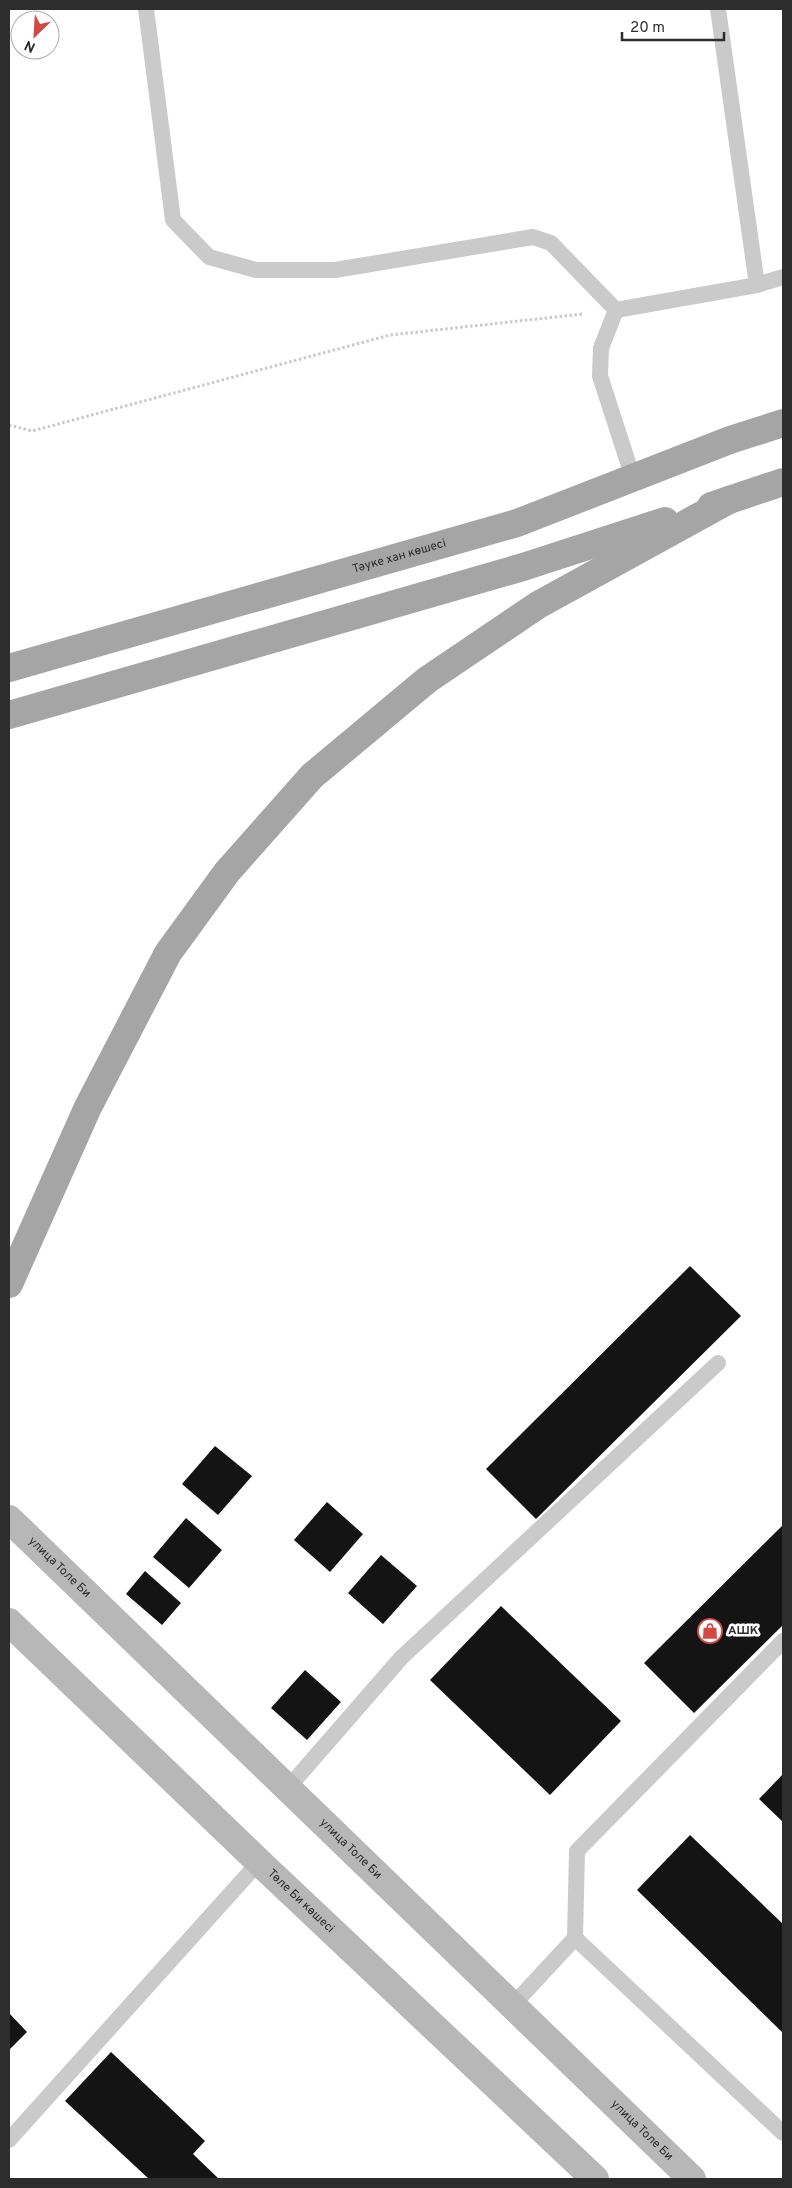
<svg xmlns="http://www.w3.org/2000/svg" width="792" height="2188" viewBox="0 0 792 2188" font-family="Overpass,sans-serif">
	<rect width="100%" height="100%" fill="#fff"/>
	<path fill="#141414" d="M690,1266L741,1316L536,1519L486,1469Z
		M215,1446L252,1476L218,1515L182,1484Z
		M327,1502L363,1534L330,1572L294,1540Z
		M186,1518L222,1550L189,1588L153,1557Z
		M783,1525V1625L694,1713L644,1663Z
		M381,1555L417,1586L383,1624L348,1593Z
		M145,1571L181,1603L162,1625L126,1594Z
		M501,1606L621,1721L550,1795L430,1680Z
		M305,1670L341,1702L307,1740L271,1708Z
		M783,1774V1822L759,1799Z
		M690,1835L783,1924V2033L637,1890Z
		M9,2013L27,2032L9,2050Z
		M111,2052L205,2141L193,2154L219,2179H149L65,2101Z"/>
	<g fill="none" stroke-linecap="round" stroke-linejoin="round">
		<path stroke="#cacaca" stroke-width="3" stroke-dasharray="2.5 2.5" stroke-linecap="butt" d="M9,425L32,431L390,335L583,314"/>
		<path stroke="#cacaca" stroke-width="16" d="M146,9L173,220L209,257L256,270H335L533,237L551,243L616,310
			M718,9L757,285
			M633,478L600,376L601,348L616,310L757,285L783,277
			M287,1789L401,1658L718,1363
			M575,1938L783,2133
			M512,2006L575,1938L577,1851L783,1641
			M9,2140L259,1862"/>
		<g stroke="#b7b7b7" stroke-width="28">
			<path id="s1" d="M9,1519L692,2179"/>
			<path id="s2" d="M9,1622L259,1862L595,2179"/>
		</g>
		<g stroke="#a5a5a5" stroke-width="28">
			<path d="M711,506L783,482"/>
			<path id="s3" d="M9,668L517,523L730,440L783,423"/>
			<path d="M9,715L523,567L665,521"/>
			<path d="M9,1284L88,1107L168,953L227,872L312,776L427,680L538,605L729,500"/>
		</g>
	</g>
	<defs>
		<symbol id="shop-ring" viewBox="-11 -11 22 22"><circle r="9.5" fill="#fff" stroke="#d24842" stroke-width="1.5"/><path d="M-5-2.5h2.3a2.7 3.5 0 0 1 5.4 0H5L5.5 6h-11ZM-1.5-2.5h3a1.5 2.3 0 0 0-3 0Z" fill="#d24842"/></symbol>
	</defs>
	<g fill-rule="evenodd">
		<use href="#shop-ring" x="696" y="1617" width="28" height="28"/>
	</g>
	<g text-anchor="middle" dominant-baseline="central" stroke-width="5" stroke-linejoin="round" paint-order="stroke">
		<g font-size="12" fill="#2d2d2d" stroke="#fff">
			<text stroke="none"><textPath href="#s3" startOffset="406">Тәуке хан көшесі</textPath></text>
			<text stroke="none"><textPath href="#s1" startOffset="70">улица Толе Би</textPath></text>
			<text stroke="none"><textPath href="#s1" startOffset="475">улица Толе Би</textPath></text>
			<text stroke="none"><textPath href="#s2" startOffset="404">Төле Би көшесі</textPath></text>
			<text stroke="none"><textPath href="#s1" startOffset="880">улица Толе Би</textPath></text>
		</g>
		<g font-size="12" font-weight="bold" fill="#2d2d2d" stroke="#fff" text-anchor="start">
			<text x="728" y="1631">АШК</text>
		</g>
	</g>
	<rect width="792" height="2188" fill="none" stroke="#2d2d2d" stroke-width="20"/>
	<g transform="translate(35 35) rotate(205)"><circle r="24" fill="#ffffff" stroke="#ababab"/>
	<path d="M0-4L9 19L0 12L-9 19Z" fill="#d24842"/>
	<text y="-8" font-size="14" font-weight="bold" text-anchor="middle" fill="#2d2d2d">N</text>
	</g>
	<path d="M622 32v8h102v-8" fill="none" stroke="#2d2d2d" stroke-width="2.5"/>
	<text x="630" y="32" font-size="15" fill="#2d2d2d" stroke="#ffffff" stroke-width="4" paint-order="stroke">20 m</text>
</svg>
